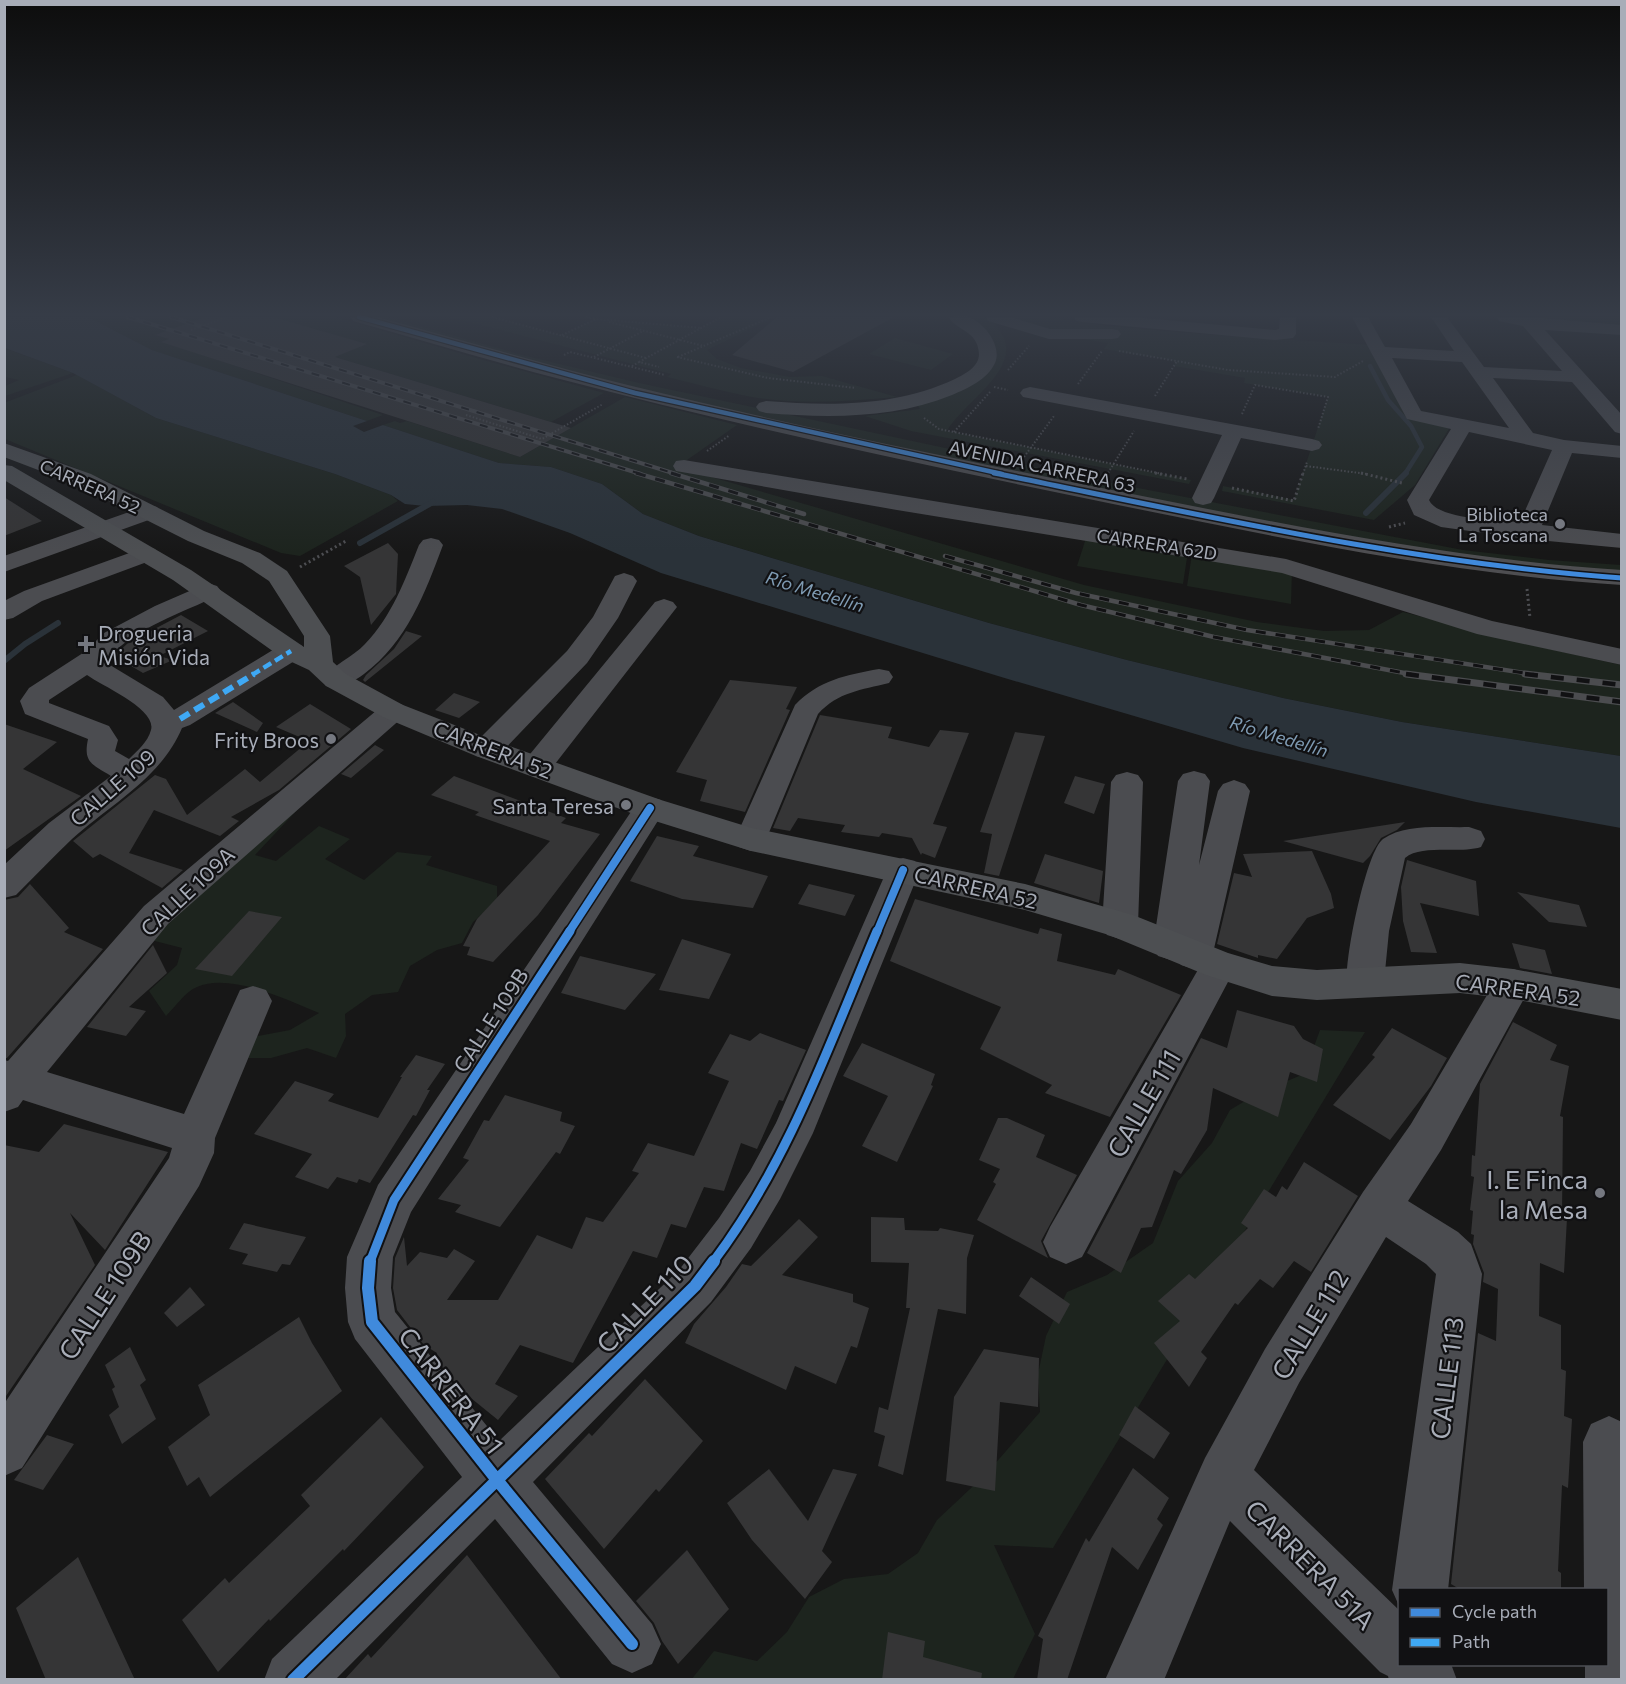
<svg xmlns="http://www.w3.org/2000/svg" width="1626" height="1684" viewBox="0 0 1626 1684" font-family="Commissioner,sans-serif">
	<rect width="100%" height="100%" fill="#171717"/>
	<path fill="#1d241e" d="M88,317H205L156,335L169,339L163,342L383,415L367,421L152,350Z
		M273,317H335L483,360L604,393L551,422L335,357L366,344Z
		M373,317H387L522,355L639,383L1096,480L1463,550L1549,560L1621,565V572L1512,563L1307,531L817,430L632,388Z
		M450,317H492L561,335L596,319L702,328L721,317H775L707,350L717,359L741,368L790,377L822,376L897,397C851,401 804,405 758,398C728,393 697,384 667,377L671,374Z
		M964,317C983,317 989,314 1000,331C1026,368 963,402 947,431L1191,480L1189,484L911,431L865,416L920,409L917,404L992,364Z
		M1001,317H1049L1107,326L1201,334L1371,345L1410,419L1450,427L1415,485L1374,520L1222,491L1223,486L1294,500L1328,397L1244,383L1245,378L1174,366L1176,361L1104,349L1108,343L1064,336Z
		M1525,317H1621V325Z
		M895,338L953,354L931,370L869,354Z
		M4,348L73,373L5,396V386L19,380L5,377Z
		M77,375L156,418L335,474L391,495L398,501L300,556L281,553L5,439L4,403Z
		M625,397L737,425L677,467L1084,585L1257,622L1324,631L1369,630L1403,612L1536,646L1621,665V756L1402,722L1283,698L1127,660L989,623L699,536L643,514L602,484L551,467L499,463L383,425L395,421L400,423L407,421L520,457Z
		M1087,535L1188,551L1183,584L1077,566Z
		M1192,554L1292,570L1291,604L1187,586Z
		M330,775L255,855L276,861L319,826L350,839L325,859L364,880L397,852L432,856L426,865L497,886V901L473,922L462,943L437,950L410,966L398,992L372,995L345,1014L346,1036L336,1058L307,1048L271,1058H239L252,1037L290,1030L319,1013C288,1000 230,972 197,987C186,991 175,1007 166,1016L149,991L177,965L182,948L151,940Z
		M1320,1030L1365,1032L1053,1548L994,1545L1035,1634L1013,1679L691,1680L714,1651L757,1661L787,1632L809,1597L844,1579L888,1574L918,1553L937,1520L986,1474L1040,1412L1038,1374L1046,1336L1067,1292L1107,1275L1153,1243L1178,1181L1212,1143L1230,1110L1260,1092L1304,1074Z"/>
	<path fill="#2a3239" d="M4,317H88L152,350L367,421L353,426L364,432L383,425L499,463L551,467L602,484L643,514L699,536L989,623L1127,660L1283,698L1402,722L1621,756V828L1476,802L1243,748L998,676L661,573L570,533L502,509L467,505L425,506L405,504L391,495L335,474L156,418L73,373L5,348Z"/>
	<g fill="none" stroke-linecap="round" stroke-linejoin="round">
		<path stroke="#2a3239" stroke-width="4.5" d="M1370,366L1388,400L1411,426L1422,447L1405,474"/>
		<path stroke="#2a3239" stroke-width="6" d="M1366,513L1406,473
			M360,543L433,502
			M4,661L25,644L58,623"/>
	</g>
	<path fill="#353536" d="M205,317H273L367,344L335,357L571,428L520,457L161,342L169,339L155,335Z
		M777,317H894L793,372L732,355Z
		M4,497L42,521L4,536Z
		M388,543L398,554L396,594L371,625L360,577L344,566Z
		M181,615L208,631L159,656L173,660L143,673L114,656L128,643Z
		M406,631L422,636L365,682L363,680L366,675L394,649Z
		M730,680L797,687L786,709L790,710L745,812L700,801L707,780L676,772Z
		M454,693L480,702L459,718L435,710Z
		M233,702L263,723L257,732L215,713Z
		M310,704L351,729L279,790L231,817L239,821L220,836L154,810L129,853L183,870L162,888L100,854L93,858L73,841L155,775L166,779L187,815L245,769L260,782L309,741L276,727Z
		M820,715L892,727L888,738L929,747L940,730L969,733L933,824L947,827L935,858L922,853L921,855L912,838L882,833L879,837L841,832L845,825L798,818L790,831L773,828Z
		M4,724L57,742L23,769L81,796L4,851Z
		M1015,732L1045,736L999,876L984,873L992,834L980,832Z
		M375,745L384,750L351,778L341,774Z
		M454,776L566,818L561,823L600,834L538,915L493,962L467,955L470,947L463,946L477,919L550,841L475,815L479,812L431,795Z
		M1075,776L1105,784L1094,814L1064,803Z
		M1405,822L1397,830L1381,838L1370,856L1363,863L1283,841Z
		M657,836L699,846L693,856L768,876L753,908L682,899L630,881Z
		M1312,851L1331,894L1334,908L1307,918L1277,959L1258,955V958L1217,944L1234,873L1252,877L1243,854Z
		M1045,854L1103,871L1099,903L1034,883Z
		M1407,860L1476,881L1479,916L1420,903L1437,953L1411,952L1403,921L1401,887Z
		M30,884L69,928L64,932L103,949L7,1058H4V900L18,897Z
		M809,884L855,895L845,916L798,904Z
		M1517,892L1579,905L1587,927L1549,922Z
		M915,899L1038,934L1040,928L1062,934L1057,961L1115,975L1118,969L1181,995L1110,1117L1045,1093L1052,1085L980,1049L1001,1007L890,961Z
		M249,911L282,917L232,976L195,969Z
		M682,939L731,954L709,999L659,990Z
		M1512,943L1545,950L1552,974L1520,968Z
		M153,945L167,973L129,1007L146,1011L126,1036L87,1027Z
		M580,956L656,974L625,1010L561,993Z
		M1237,1010L1294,1026L1303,1039L1323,1049L1317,1082L1290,1072L1278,1117L1213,1088L1207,1130L1181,1174L1174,1170L1152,1227L1141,1228L1121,1273L1087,1253L1201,1038L1227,1048Z
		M1513,1022L1557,1045L1550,1060L1569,1066L1560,1116L1563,1117L1562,1216L1567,1218L1564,1273L1540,1263L1539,1316L1561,1325V1369L1566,1371L1564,1416L1572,1419L1568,1488L1562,1485L1558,1571L1561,1573V1590H1461L1451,1584L1478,1333L1496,1341L1498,1289L1483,1282L1484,1273L1473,1244L1474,1235L1471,1234L1473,1211L1470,1210L1474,1177L1471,1176L1472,1155L1475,1156L1480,1084Z
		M1392,1028L1447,1058L1431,1086L1390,1140L1333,1105L1375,1057L1372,1055Z
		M760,1033L806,1050L783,1101L779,1100L757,1149L741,1143L724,1191L704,1187L686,1228L671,1224L657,1258L633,1251L573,1363L520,1345L495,1384L518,1396L498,1420L461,1390L434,1357L437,1353L424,1345L397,1310L393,1288L395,1258L404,1237L407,1266L420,1252L447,1258L454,1249L475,1261L447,1300H498L537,1235L572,1249L586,1217L603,1222L639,1173L632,1171L648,1143L694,1156L729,1081L708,1073L730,1034L750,1041Z
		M862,1043L935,1074L931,1085L933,1086L897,1162L862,1146L888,1096L843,1076Z
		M416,1055L445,1064L427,1090H430L416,1116L413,1115L370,1183L359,1179L357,1183L337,1177L328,1189L295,1177L312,1154L254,1134L295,1081L334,1094L328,1101L378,1118L402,1077H400Z
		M505,1095L562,1112L560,1121L575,1126L560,1154L556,1152L500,1227L455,1212L461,1205L438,1199L469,1160L463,1158L484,1120L489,1121Z
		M998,1118H1007L1045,1135L1036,1157L1077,1175L1041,1241L1048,1258L977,1220L996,1184L993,1182L1000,1169L979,1160Z
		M64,1124L168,1152L105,1250L70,1213L95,1265L4,1399V1145L39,1152Z
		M1304,1162L1358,1196L1311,1272L1294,1261L1273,1288L1260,1279L1238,1305L1235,1303L1201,1352L1207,1358L1189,1387L1154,1343L1180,1321L1158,1301L1189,1274L1195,1279L1248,1228L1241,1223L1264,1189L1276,1197L1282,1186L1287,1190Z
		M871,1217L904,1218L905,1230L938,1231L940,1228L974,1235L967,1258L966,1314L938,1309L903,1475L878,1466L885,1436L874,1432L879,1407L888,1410L910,1308H906L909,1263L871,1262Z
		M799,1219L818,1237L782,1275L853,1294V1302L869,1308L857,1348L851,1346L836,1384L795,1366L786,1390L685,1343L694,1324L726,1287L742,1264L751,1266Z
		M244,1223L265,1228L306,1237L290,1265L282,1264L277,1272L242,1264L248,1254L229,1249Z
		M1031,1277L1070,1304L1059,1324L1019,1296Z
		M190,1287L205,1305L177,1327L164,1313Z
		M299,1317L312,1343L342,1391L210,1497L199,1477L187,1486L168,1447L210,1415L198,1385Z
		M130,1347L146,1380L140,1385L156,1419L122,1444L109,1415L119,1407L112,1389L115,1387L105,1365Z
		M984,1349L1039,1358L1038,1407L1000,1402L995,1491L946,1481L954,1397Z
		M645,1379L703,1441L659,1492L656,1489L604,1549L545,1479L589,1433L592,1436Z
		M1135,1406L1170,1433L1154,1459L1119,1435Z
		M381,1417L424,1467L344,1551L343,1549L270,1621L269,1619L218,1672L182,1620L225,1578L229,1583L310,1506L301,1495Z
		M47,1435L74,1444L43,1490L14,1480Z
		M1133,1468L1169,1498L1157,1519L1163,1525L1138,1570L1112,1547L1067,1680H1037L1043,1639L1038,1636L1086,1538L1089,1542Z
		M769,1469L808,1521L833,1469L857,1474L822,1551L832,1562L805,1599L752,1540L727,1503Z
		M687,1550L729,1609L678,1664L662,1641L654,1623L636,1601Z
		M467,1555L562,1680H344L368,1654L371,1658Z
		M78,1557L135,1680H46L16,1608Z
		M888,1632L925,1641L923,1657L982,1673L981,1680H882Z"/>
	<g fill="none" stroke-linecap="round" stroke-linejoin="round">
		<path stroke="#4d4e52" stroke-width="2" stroke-dasharray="1.5 2" stroke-linecap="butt" d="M492,317L646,358
			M586,317L596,319
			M609,322L704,346
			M191,330L228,317
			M562,335L596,319L702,328
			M1119,351L1228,370L1335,377L1363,361
			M564,355L570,352L665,375
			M594,357L643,331
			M677,357L768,378L856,388
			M678,357L771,317
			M639,362L721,317
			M632,366L639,362L659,367
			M1008,370L1029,346
			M1078,384L1102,351
			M994,387L1008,390
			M1155,396L1177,361
			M1242,414L1255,385L1328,397L1318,429
			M466,415L542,439L603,404
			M924,418L939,429L1163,474
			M954,432L990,392
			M707,451L730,435
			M1024,457L1054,416
			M1306,466L1367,474
			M1108,473L1134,431
			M1303,474L1307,462"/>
		<path stroke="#4d4e52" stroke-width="3" stroke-dasharray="2 3" stroke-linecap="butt" d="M1155,473L1187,479
			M1361,473L1402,483
			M1232,488L1294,501L1303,473
			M1389,527L1405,523
			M300,567L346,541
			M1527,589L1530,618"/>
		<path fill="#4b4c50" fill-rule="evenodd" d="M986,317H1010L1050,329H1112L1118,330L1121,334L1118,338L1112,339H1049L988,321Z
			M1074,317H1133L1275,330L1279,329L1280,317H1296V334L1293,338L1275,340L1082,322L1076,321Z
			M1352,317H1368L1385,347L1454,351L1431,317H1447L1484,367L1562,371L1523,326L1499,321L1497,317H1530L1622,325V335L1545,330L1622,415V434L1615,432L1572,382L1493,378L1533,433L1564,440L1622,446V458L1572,453L1542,525L1622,534V548L1527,539L1441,527L1414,515L1407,500L1451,429L1407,419ZM1392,358L1462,362L1509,428L1421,411ZM1469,432L1552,450L1520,522C1499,520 1438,520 1429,500Z
			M1030,387L1312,439L1319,441L1322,445L1319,449L1312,451L1241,438L1214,498L1211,503L1203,505L1195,503L1192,498L1222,435L1023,397L1020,393L1023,389Z
			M684,460L1286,559L1492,621L1622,649V665L1477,634L1282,573L897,510L676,471L673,466L676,461Z
			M149,505L157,507L160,512L157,517L4,572V556Z
			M431,538L439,540L443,545C425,593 407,642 364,674C351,683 342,690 326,686L322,680C332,665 353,657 365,644C392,616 405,580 419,545L423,540Z
			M146,547L155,549L158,554L155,559L42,601L13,618L4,620V601L24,591Z
			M624,573L633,576L637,581L618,618L587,663L498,756L487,759L476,756L472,749L476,742L567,651L593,617L615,576Z
			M208,583L217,586L221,591L217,596C186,611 131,630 110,657V665L163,697L174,710L281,645L291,643L301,645L305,651L301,657L190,725L182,728C161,778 111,804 72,839C53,857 35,876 16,895L4,898V865L49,823L111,776C92,764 83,763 88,739L25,714L20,701L29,688L86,651L104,633L155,606ZM87,675C102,686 157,709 151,730C148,742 137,751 129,759L115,751L118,740L109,726L49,703V700Z
			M664,599L673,602L677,607L548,773L537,776L526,773L522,766L526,759L655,602Z
			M879,669L889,671L893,677L889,683C861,690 838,692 818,714L763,847L751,851L739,847L735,839L795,705C819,680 846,675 879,669Z
			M393,702L403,705L408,711L403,717L168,924L47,1072L184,1114L240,990L253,986L266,990L272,1001L215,1138L214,1153L199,1186L22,1468L4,1476V1404L169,1158L172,1148L23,1100L18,1107L4,1112V1060L8,1061L144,906L383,705Z
			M1194,771L1205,774L1210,781L1199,865L1218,791L1223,784L1234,780L1245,784L1250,791L1213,953L1219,951L1232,955L1237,965L1082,1257L1066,1264L1050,1257L1043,1242L1050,1227L1199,968L1194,969L1181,965L1177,958L1171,960L1158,956L1153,946L1178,781L1183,774Z
			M1127,772L1138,775L1143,782L1138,925L1133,935L1120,939L1107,935L1102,925L1111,782L1116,775Z
			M650,797L661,800L666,808L411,1212L393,1257L391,1288L395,1312L499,1441L679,1270L719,1218L750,1171L776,1123L891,861L903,858L915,861L920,870L813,1133L780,1199L751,1248L711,1302L533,1482L652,1624L661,1644L652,1664L632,1673L612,1664L495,1519L335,1680H264L272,1659L462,1477L355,1339L348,1322L345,1288L347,1257L378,1185L639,800Z
			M1469,827L1481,831L1485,839L1481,847C1459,854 1422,844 1405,858L1389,931L1384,982L1378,993L1365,997L1352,993C1350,989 1347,984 1347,980C1345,957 1366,852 1383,839C1406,823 1443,828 1469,827Z
			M1513,969L1526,973L1532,984L1441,1150L1408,1201L1458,1232L1471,1244L1482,1274L1448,1590H1400V1608L1392,1590L1436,1274L1426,1264L1386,1237L1299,1383L1254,1470L1400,1611V1664H1451L1457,1680H1389L1388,1676L1380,1672L1230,1521L1164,1680H1105L1205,1458L1265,1349L1363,1192L1411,1124L1500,973Z
			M1609,1416L1622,1422V1680H1585V1664H1606V1590H1584L1583,1442L1591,1424Z"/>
		<path fill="#4d4f52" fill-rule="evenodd" d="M949,317C956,317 965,315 971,318C986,325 1002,347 995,363C987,380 968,388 952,395C893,419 828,418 766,413L759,411L756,407L759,403L766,401C831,406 895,407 955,379C965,374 979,367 979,354C978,330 956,331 949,317Z
			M4,443L91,474L204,531L260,553L287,571L330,636L333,662L346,674L403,705L498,742L661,800L752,828L1025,884L1133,915L1228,953L1272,966L1317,970L1460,963L1513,969L1622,989V1020L1513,999L1460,993L1317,1000L1272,996L1206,975L1109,935L1025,910L751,851L639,816L476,756L383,717L326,686L309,670L281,657L173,580L4,480V465L12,466L191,570L304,647V636L269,581L242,563L188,541L75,484L4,457Z"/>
		<path fill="#4e4e51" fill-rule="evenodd" d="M351,317H377C463,340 549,366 636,387C795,426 956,459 1117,491C1284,524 1451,559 1622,570V585C1449,574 1282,538 1113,504C928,466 743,427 560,379C491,361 422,340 353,321Z"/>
		<defs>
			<path id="rail-far2" d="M128,317L641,474
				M171,317L676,474"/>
			<path id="rail-far1" d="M636,473L1081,605L1214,637L1415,675
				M671,473L804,514
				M945,556L1076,593L1247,630L1537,675"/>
			<path id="rail" d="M1406,674L1622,702
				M1525,674L1622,685"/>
		</defs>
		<use href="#rail-far2" stroke="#4b4c4f" stroke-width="4"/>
		<use href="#rail-far1" stroke="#4b4c4f" stroke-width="4.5"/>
		<use href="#rail" stroke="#4b4c4f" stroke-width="7"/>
		<use href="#rail-far2" stroke="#111113" stroke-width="2" stroke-dasharray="8" stroke-linecap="butt"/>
		<use href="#rail-far1" stroke="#111113" stroke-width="3" stroke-dasharray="10" stroke-linecap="butt"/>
		<use href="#rail" stroke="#111113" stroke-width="4.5" stroke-dasharray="13" stroke-linecap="butt"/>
		<path stroke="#3fa9f5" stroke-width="4.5" stroke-dasharray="9 4.5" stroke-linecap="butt" d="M252,675L291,651"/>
		<path stroke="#3fa9f5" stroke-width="6" stroke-dasharray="11 6" stroke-linecap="butt" d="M180,719L254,674"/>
		<defs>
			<path id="cycleway-far4" d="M359,317L635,393L1002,474"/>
			<path id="cycleway-far3" d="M994,473C1202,515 1410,563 1622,578"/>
			<path id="cycleway-far2" d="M569,932L650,808
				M877,932L903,870"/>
			<path id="cycleway-far1" d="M370,1262L394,1200L570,931
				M713,1262C788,1163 829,1045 877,931"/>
			<path id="cycleway" d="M370,1261L368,1288L372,1322L497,1480L632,1644
				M293,1680L695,1286L714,1261"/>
		</defs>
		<use href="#cycleway-far4" stroke="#111113" stroke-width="7"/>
		<use href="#cycleway-far3" stroke="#111113" stroke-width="8"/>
		<use href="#cycleway-far2" stroke="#111113" stroke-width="11"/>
		<use href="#cycleway-far1" stroke="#111113" stroke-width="13"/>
		<use href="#cycleway" stroke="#111113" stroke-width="16"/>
		<use href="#cycleway-far4" stroke="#408adc" stroke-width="4.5"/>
		<use href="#cycleway-far3" stroke="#408adc" stroke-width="5"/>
		<use href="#cycleway-far2" stroke="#408adc" stroke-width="8"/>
		<use href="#cycleway-far1" stroke="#408adc" stroke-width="9"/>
		<use href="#cycleway" stroke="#408adc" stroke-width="12"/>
	</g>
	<linearGradient id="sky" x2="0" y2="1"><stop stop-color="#0d0d0d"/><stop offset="0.57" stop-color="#363c47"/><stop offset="1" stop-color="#363c47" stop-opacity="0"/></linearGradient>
	<rect width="1626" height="552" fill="url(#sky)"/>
	<g fill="#757880" stroke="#111113" stroke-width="2">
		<circle cx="1560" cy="524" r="6"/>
		<path d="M83 635h6v6h6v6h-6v6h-6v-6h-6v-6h6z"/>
		<circle cx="331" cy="739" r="6"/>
		<circle cx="626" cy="805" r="6"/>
		<circle cx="1600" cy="1193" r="6"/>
	</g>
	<g text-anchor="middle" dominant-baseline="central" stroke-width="4.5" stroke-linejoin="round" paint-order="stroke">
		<g font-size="18" fill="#a8adb8" stroke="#111113">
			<text transform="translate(1042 466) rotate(12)">AVENIDA CARRERA 63</text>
			<text transform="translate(90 486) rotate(24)">CARRERA 52</text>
			<text transform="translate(1157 544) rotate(9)">CARRERA 62D</text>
		</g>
		<g font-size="18" fill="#a8adb8" stroke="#111113" text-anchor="end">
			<text x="1548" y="514">Biblioteca<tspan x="1548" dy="21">La Toscana</tspan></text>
		</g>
		<g font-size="18" font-style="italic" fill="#7f9bb3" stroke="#111113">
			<text transform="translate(815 591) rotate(17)">Río Medellín</text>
			<text transform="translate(1279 736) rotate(17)">Río Medellín</text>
		</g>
		<g font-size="21" fill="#a8adb8" stroke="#111113" text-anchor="end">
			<text x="98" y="632" text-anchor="start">Drogueria<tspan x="98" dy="24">Misión Vida</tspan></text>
			<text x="319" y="739">Frity Broos</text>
			<text x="614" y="805">Santa Teresa</text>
		</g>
		<g font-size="21" fill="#a8adb8" stroke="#111113">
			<text transform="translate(493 749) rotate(21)">CARRERA 52</text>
			<text transform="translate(112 787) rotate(-41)">CALLE 109</text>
			<text transform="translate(976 887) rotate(13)">CARRERA 52</text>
			<text transform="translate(187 891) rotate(-43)">CALLE 109A</text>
			<text transform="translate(1518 989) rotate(8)">CARRERA 52</text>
			<text transform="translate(490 1020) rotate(-57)">CALLE 109B</text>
		</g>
		<g font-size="26" fill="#a8adb8" stroke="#111113">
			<text transform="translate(1143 1103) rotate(-60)">CALLE 111</text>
			<text transform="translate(104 1295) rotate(-57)">CALLE 109B</text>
			<text transform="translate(644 1303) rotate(-46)">CALLE 110</text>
			<text transform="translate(1309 1324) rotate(-59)">CALLE 112</text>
			<text transform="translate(1446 1378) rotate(-83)">CALLE 113</text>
			<text transform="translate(452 1390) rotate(52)">CARRERA 51</text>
			<text transform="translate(1311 1564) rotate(45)">CARRERA 51A</text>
		</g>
		<g font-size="26" fill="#a8adb8" stroke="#111113" text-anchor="end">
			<text x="1588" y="1178">I. E Finca<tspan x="1588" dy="30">la Mesa</tspan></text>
		</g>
	</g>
	<rect width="1626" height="1684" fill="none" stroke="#a8adb8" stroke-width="12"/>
	<rect x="1398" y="1588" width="210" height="78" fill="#111113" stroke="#4d4f55" stroke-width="1.5"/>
	<rect x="1410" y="1608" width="30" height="9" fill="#408adc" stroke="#4d4f55" stroke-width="1.5"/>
	<text x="1452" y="1618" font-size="18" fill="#a8adb8">Cycle path</text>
	<rect x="1410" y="1638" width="30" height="9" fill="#3fa9f5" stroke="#4d4f55" stroke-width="1.5"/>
	<text x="1452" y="1648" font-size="18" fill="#a8adb8">Path</text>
</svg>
